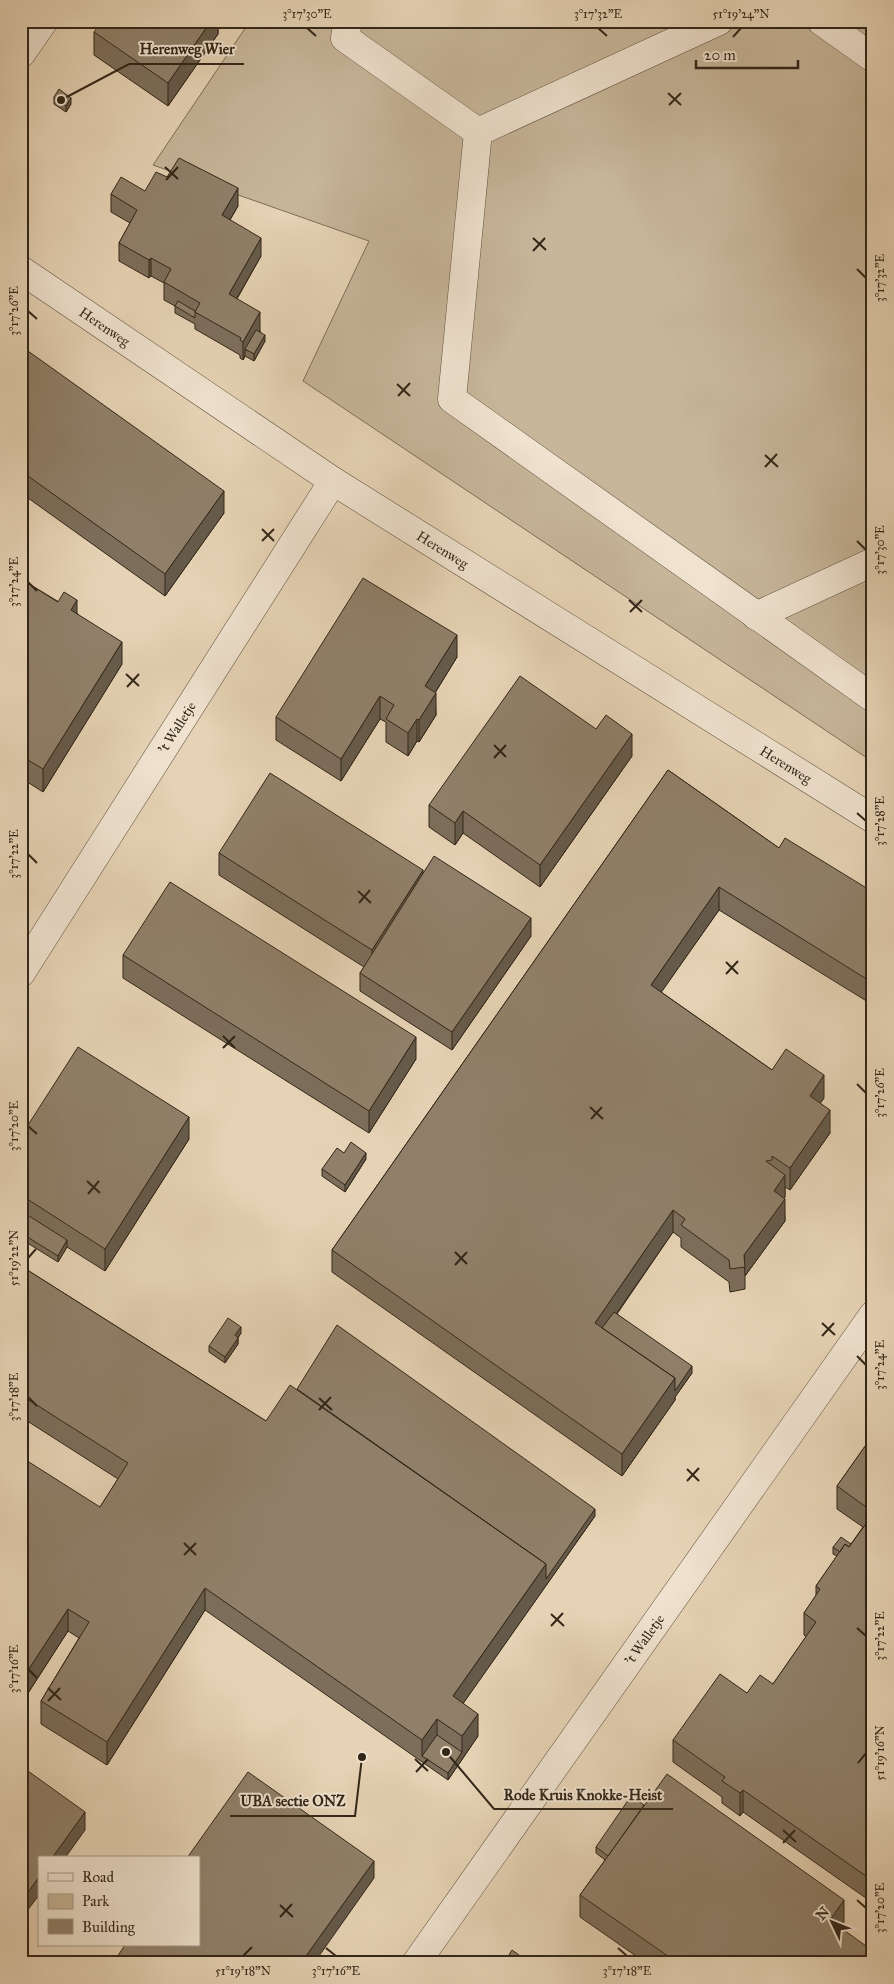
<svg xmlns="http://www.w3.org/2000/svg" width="894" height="1984" viewBox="0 0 894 1984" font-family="'IM FELL Great Primer',serif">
	<rect width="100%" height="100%" fill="#e6d3b5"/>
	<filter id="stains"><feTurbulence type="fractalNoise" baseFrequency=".004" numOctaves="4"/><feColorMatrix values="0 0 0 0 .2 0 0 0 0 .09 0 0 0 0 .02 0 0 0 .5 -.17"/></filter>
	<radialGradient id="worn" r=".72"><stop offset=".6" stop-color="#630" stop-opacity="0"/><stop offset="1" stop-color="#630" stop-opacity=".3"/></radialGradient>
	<path fill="#c7b69a" stroke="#7c6e59" d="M250,21H873V762L303,381L369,241L153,165Z"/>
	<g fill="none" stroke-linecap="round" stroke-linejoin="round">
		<defs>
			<g id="minor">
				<path d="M348,21L345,38L478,132L452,399L873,698"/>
				<path d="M821,21L873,58"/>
				<path d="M21,54L44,21"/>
				<path d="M478,132L719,21"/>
				<path id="s1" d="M21,270L333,481L873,819"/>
				<path d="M756,616L873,562"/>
				<path id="s2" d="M21,973L333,481"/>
				<path id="s3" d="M416,1963L873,1315"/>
			</g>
		</defs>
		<use href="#minor" stroke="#5f513f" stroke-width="29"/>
		<use href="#minor" stroke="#efe2cf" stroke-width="28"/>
	</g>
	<path fill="#7c6e5b" stroke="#322618" d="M218,21V34L168,106L94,55V32Z
		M54,97L71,104L66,112L54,104Z
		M167,177L238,206L230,220L261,256L237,299L260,330V331L265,341L254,361L245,356L243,360L240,358V355L195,329V324L175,313V306L164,300V283L151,276L149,278L119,261V243L130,223L111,212V194L145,191Z
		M21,346L224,513L165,596L21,493Z
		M21,579L77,613L122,664L43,792L21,778Z
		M457,657L435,693L436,715L419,742L417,741L408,756L386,742V722L380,719L341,781L276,740V717Z
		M632,756L540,887L463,833L455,845L429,827V805Z
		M668,770L779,848L873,892V1005L719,910L661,992L772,1070L824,1098L820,1103L830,1133L790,1190L785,1187V1197L784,1198L785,1221L745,1276V1289L730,1292L729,1282L681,1247V1238L673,1232L617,1314L692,1373L675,1397V1400L622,1476L332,1272V1250Z
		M219,853L423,874L531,936L452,1050L360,991V973L364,967L219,875Z
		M123,955L416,1059L369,1133L123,978Z
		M21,1136L189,1139L105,1271L67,1247L58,1262L21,1239V1222L23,1219L21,1218Z
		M344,1153L366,1159L345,1192L322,1176V1169Z
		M21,1266L266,1421L297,1389L595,1516L463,1703L478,1736L448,1780L205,1610L107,1765L41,1724V1701L79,1638L68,1631L21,1704L100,1507L118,1479L21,1417Z
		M241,1333L238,1338V1344L225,1363L209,1352V1346Z
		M873,1435V1903L743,1812L740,1816L722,1803V1797L673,1762V1740L747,1693L773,1684L806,1637L804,1635V1613L816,1596V1586L837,1556L833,1554V1547L851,1544L863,1527L837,1509V1486Z
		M644,1805L844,1922L840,1928L873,1963H646L580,1917V1895L605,1860L596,1853V1847Z"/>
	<path fill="#655a4a" stroke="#322618" d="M211,21H218V34L168,106V83Z
		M71,98V104L66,112V106Z
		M238,188V206L222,233V215Z
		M261,238V256L229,312V294Z
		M151,258V276L149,278V260Z
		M260,312V330L248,351L245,349V356L243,360V342Z
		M265,335V341L254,361V354Z
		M224,491V513L165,596V574Z
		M77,600V623L71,610Z
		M457,635V657L425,709V686Z
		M122,642V664L43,792V769Z
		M436,693V715L419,742V720Z
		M380,696V719L341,781V759Z
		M417,719V741L408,756V733Z
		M632,734V756L540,887V865Z
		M463,811V833L455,845V823Z
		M423,870V892L372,972V950Z
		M719,887V910L651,1007V985Z
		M531,918V936L452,1050V1032Z
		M416,1037V1059L369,1133V1111Z
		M824,1075V1098L810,1118V1096Z
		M830,1110V1133L790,1190V1168Z
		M189,1117V1139L105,1271V1249Z
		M366,1153V1159L345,1192V1185Z
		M785,1175V1197L774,1213V1191Z
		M785,1199V1221L745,1276L744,1255Z
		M673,1210V1232L598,1340L595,1323Z
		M67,1240V1247L58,1262V1256Z
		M241,1327V1333L235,1342V1335Z
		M238,1338V1344L225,1363V1357Z
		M692,1366V1373L675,1397V1400L622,1476V1454L675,1378Z
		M595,1509V1516L453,1718V1696L546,1564Z
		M205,1588V1610L107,1765V1742Z
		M68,1609V1631L21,1704V1681Z
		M478,1714V1736L448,1780V1773L462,1752V1736Z
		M437,1719V1741L422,1756V1740Z
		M743,1790V1812L740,1816V1793Z
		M85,1812V1830L65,1858H52Z
		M374,1861V1878L314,1963H301Z
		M39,1877V1895L21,1919V1902Z
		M844,1900V1922L830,1943V1920Z"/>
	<path fill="#90806a" stroke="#322618" d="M102,21H211L168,83L94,32Z
		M59,89L71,98L66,106L54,97Z
		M179,158L238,188L222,215L261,238L229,294L260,312L243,342L240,340L241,338L195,312L200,303L164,282L171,269L151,258L149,260L119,243L137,210L111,194L121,177L145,191L156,172L167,177Z
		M178,301L195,311V318L175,306Z
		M256,330L265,335L254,354L245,349Z
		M21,346L224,491L165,574L21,471Z
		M363,578L457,635L425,686L436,693L419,720L417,719L408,733L386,719L394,705L380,696L341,759L276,717Z
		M21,579L58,602L64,592L77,600L71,610L122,642L43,769L21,756Z
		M520,676L596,729L606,715L632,734L540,865L463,811L455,823L429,805Z
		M668,770L779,848L785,838L873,892V983L719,887L651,985L772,1070L786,1049L824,1075L810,1096L830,1110L790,1168L772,1156V1160L766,1161L785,1175L774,1191L785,1199L744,1255L745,1267L730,1269L729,1260L681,1225L685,1219L673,1210L595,1323L675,1378L622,1454L332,1250Z
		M270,773L423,870L372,950L219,853Z
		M434,856L531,918L452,1032L360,973Z
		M170,882L416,1037L369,1111L123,955Z
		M78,1047L189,1117L105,1249L21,1195V1136Z
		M351,1142L366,1153L345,1185L322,1169L337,1148L344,1153Z
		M26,1214L67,1240L58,1256L21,1233V1222Z
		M21,1266L266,1421L290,1385L546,1564L453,1696L478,1714L462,1736L437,1719L422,1740L205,1588L107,1742L41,1701L89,1622L68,1609L21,1681V1457L100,1507L128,1463L21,1395Z
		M614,1312L692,1366L675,1391V1378L602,1328Z
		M228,1318L241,1327L235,1335L238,1338L225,1357L209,1346Z
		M337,1325L595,1509L546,1579V1564L297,1389Z
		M873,1435V1512L837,1486Z
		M873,1514V1881L743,1790L740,1793L722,1781L725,1777L673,1740L720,1674L747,1693L760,1675L773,1684L816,1622L804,1613L820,1589L816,1586L845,1544L849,1547Z
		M841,1537L851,1544L849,1547L845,1544L840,1552L833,1547Z
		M437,1735L462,1752L448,1773L422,1756Z
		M21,1766L85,1812L52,1858H39V1877L21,1902Z
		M248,1772L374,1861L301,1963H120L115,1960L125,1945H199V1858H187Z
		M667,1774L844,1900L830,1920L873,1951V1963H678L580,1895Z
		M631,1796L644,1805L608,1856L596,1847Z
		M512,1950L530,1963H504Z"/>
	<path fill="none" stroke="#322618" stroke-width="2" d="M307,28L316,36M598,28L607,36M733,37L741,28M668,93L681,105M669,105L681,93M165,167L178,179M166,180L178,167M533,238L546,250M533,251L545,238M857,269L866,278M28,311L37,319M397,384L410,396M398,396L410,383M765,455L778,467M765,467L777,454M262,529L274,541M262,541L274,529M857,541L866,550M28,582L37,591M629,600L642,612M630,612L642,600M126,674L139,686M127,687L139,674M494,745L506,757M494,758L506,745M857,813L866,821M28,854L37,863M358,891L371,903M359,903L370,890M726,962L738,974M726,974L738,961M223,1036L235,1048M223,1048L235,1036M857,1084L866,1093M590,1107L603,1119M591,1119L602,1107M28,1126L37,1134M87,1181L100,1193M88,1194L99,1181M455,1252L467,1264M28,1258L36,1249M455,1265L467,1252M822,1323L835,1335M822,1336L834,1323M857,1356L866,1365M28,1397L37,1406M319,1398L332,1410M319,1410L331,1397M687,1469L699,1481M687,1481L699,1468M184,1543L196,1555M184,1555L196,1543M551,1614L564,1626M551,1626L563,1613M857,1628L866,1636M28,1669L37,1678M48,1688L61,1700M48,1701L60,1688M415,1759L428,1771M858,1763L866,1753M416,1772L428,1759M783,1830L796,1842M783,1843L795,1830M857,1900L866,1908M280,1905L293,1917M280,1917L292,1904M326,1948L336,1956M618,1948L627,1956M243,1956L252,1947"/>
	<g text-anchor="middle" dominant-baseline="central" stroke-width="4" stroke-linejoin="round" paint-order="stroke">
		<g font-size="14" fill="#322618" stroke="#efe2cf">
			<text stroke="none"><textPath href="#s1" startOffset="101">Herenweg</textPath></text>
			<text stroke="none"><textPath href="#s1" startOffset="506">Herenweg</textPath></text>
			<text stroke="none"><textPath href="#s2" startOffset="291">'t Walletje</textPath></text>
			<text stroke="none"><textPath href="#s1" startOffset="911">Herenweg</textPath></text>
			<text stroke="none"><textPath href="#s3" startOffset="396">'t Walletje</textPath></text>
		</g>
	</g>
	<path fill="none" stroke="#322618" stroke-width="2" d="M61 100L129 64H244M446 1752L494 1809H673M362 1757L355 1816H230"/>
	<g fill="#322618" stroke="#efe2cf" stroke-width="2">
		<circle cx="61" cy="100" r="5"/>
		<circle cx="446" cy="1752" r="5"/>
		<circle cx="362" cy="1757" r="5"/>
	</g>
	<g font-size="15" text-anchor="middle" font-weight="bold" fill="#322618" stroke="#efe2cf" stroke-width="4" stroke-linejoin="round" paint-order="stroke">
		<text x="187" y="54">Herenweg Wier</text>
		<text x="583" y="1800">Rode Kruis Knokke-Heist</text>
		<text x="293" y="1806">UBA sectie ONZ</text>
	</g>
	<rect width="894" height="1984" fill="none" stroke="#e6d3b5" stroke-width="55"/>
	<rect x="38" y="1856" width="162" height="90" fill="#efe2cf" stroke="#a39786"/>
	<rect x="48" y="1873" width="25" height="8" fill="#efe2cf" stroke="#a39786"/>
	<text x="82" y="1882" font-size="15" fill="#322618">Road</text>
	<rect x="48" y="1894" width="25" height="15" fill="#c7b69a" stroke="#a39786"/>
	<text x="82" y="1906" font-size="15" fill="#322618">Park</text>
	<rect x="48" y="1919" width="25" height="15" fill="#90806a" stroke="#a39786"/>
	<text x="82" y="1932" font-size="15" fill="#322618">Building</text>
	<g transform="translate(832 1922) rotate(313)" stroke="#efe2cf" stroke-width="4" paint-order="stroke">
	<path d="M0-4L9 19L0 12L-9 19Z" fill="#322618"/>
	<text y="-8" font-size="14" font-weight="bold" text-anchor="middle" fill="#322618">N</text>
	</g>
	<path d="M696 60v8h102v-8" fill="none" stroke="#322618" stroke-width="2.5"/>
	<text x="704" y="60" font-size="15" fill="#322618" stroke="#efe2cf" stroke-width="4" paint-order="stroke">20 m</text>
	<rect x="28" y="28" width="838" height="1928" fill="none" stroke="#322618" stroke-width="2"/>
	<g font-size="12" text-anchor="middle" fill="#322618">
		<text x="307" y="18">3°17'30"E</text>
		<text x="598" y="18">3°17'32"E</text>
		<text x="741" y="18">51°19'24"N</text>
		<text transform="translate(880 278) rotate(-90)" y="4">3°17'32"E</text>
		<text transform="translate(14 311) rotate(-90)" y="4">3°17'26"E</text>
		<text transform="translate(880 550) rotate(-90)" y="4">3°17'30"E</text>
		<text transform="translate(14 582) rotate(-90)" y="4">3°17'24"E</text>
		<text transform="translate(880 821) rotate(-90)" y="4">3°17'28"E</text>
		<text transform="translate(14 854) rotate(-90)" y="4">3°17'22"E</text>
		<text transform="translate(880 1093) rotate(-90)" y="4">3°17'26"E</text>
		<text transform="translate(14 1126) rotate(-90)" y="4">3°17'20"E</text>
		<text transform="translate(14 1258) rotate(-90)" y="4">51°19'22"N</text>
		<text transform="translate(880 1365) rotate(-90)" y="4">3°17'24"E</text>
		<text transform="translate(14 1397) rotate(-90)" y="4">3°17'18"E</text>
		<text transform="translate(880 1636) rotate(-90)" y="4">3°17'22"E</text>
		<text transform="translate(14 1669) rotate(-90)" y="4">3°17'16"E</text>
		<text transform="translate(880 1753) rotate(-90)" y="4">51°19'16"N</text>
		<text transform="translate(880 1908) rotate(-90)" y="4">3°17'20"E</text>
		<text x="243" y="1975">51°19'18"N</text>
		<text x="336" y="1975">3°17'16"E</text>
		<text x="627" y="1975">3°17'18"E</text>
	</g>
	<rect width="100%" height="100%" filter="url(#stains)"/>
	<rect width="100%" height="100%" fill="url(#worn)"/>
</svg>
